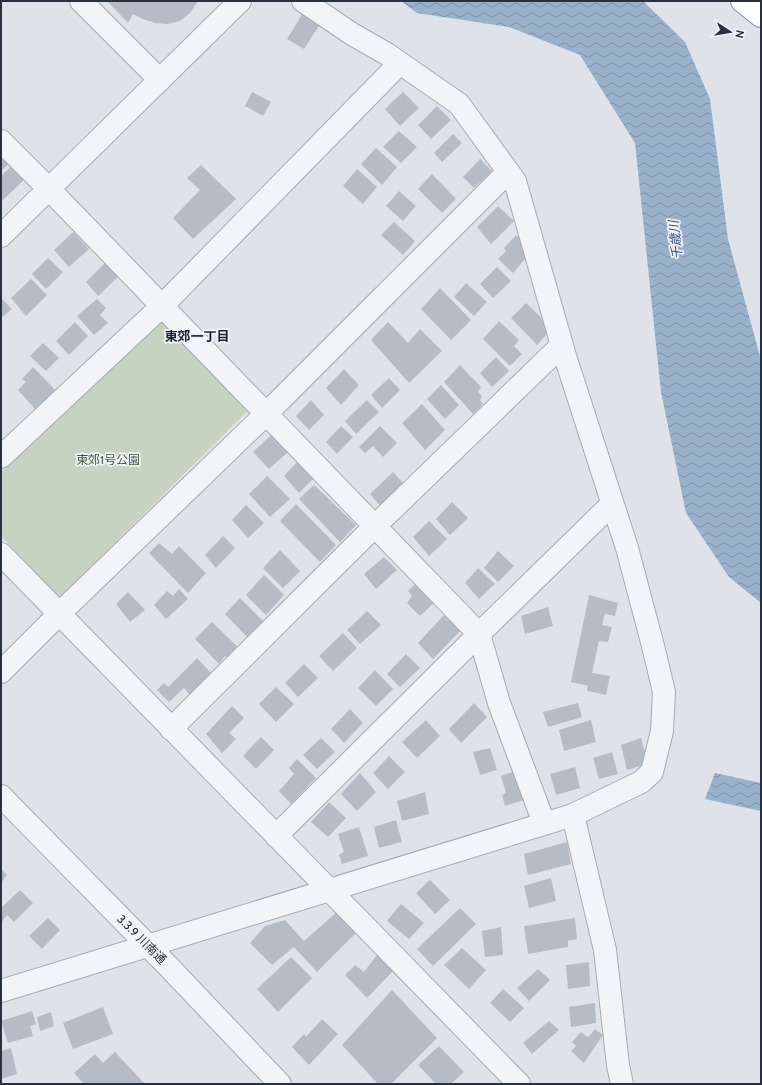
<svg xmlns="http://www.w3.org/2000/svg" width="762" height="1085" viewBox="0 0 762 1085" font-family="Cabin,'Noto Sans JP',sans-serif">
	<defs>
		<pattern id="water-waves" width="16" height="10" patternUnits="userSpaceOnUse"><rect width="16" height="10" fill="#99b1ca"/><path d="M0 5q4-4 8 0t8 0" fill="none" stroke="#7d91a5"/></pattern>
	</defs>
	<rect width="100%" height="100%" fill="#dfe3e9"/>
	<path fill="#c5d3c0" d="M160,318L247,411L60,598L1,536V473Z"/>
	<path fill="url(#water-waves)" d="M401,1H643L685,42L710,99L728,239L761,360V603L729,577L686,513L661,392L635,143L580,55L509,27L417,13Z
		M715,773L761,783V811L705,799Z"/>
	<path fill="#b6bcc6" d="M107,1H198L190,13L180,21L168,24L155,23L143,19L133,14L128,23Z
		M303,13L320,24L304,49L287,39Z
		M252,92L271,102L263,116L245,106Z
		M403,92L419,108L400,126L385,109Z
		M437,106L451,120L431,139L418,125Z
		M399,131L417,147L401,163L383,147Z
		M453,134L462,143L442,162L434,153Z
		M376,148L397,167L382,185L361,164Z
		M1,151L11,162L1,171Z
		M480,159L492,171L474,188L463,177Z
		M14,164L27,177L3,200L1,197V176Z
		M201,165L236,199L193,239L173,218L200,190L187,178Z
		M357,169L377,187L363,204L343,186Z
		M432,174L456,199L442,213L418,189Z
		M399,191L416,206L403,221L386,206Z
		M498,206L514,221L491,244L477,227Z
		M394,222L415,241L403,255L381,235Z
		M73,232L89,249L69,267L54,250Z
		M516,235L532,251L513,273L498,259L506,251L504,248Z
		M48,258L63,272L46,289L32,274Z
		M106,262L119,276L98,296L86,282Z
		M497,267L511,281L493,298L480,284Z
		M31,279L47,295L26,316L11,298Z
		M466,283L487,302L474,316L454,297Z
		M440,288L471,320L451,340L421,309Z
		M1,298L12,309L1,318Z
		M97,299L106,308L100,315L108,323L94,335L77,316Z
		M526,303L552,328L537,345L511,318Z
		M499,321L519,340L514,346L522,354L510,366L483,339Z
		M75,322L88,336L69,355L56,341Z
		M388,322L408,343L420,329L442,351L409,383L371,340Z
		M43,343L59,358L46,371L30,356Z
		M496,357L509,371L492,387L480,373Z
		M460,365L481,387L478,392L482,396L480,400L483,404L473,414L444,382Z
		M33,367L55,390L35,409L18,390L26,382L22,379Z
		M344,369L359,385L341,405L326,388Z
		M389,378L400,390L382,408L371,395Z
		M441,385L459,405L445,419L427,399Z
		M311,400L324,415L309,430L296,416Z
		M367,400L379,412L356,434L345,421Z
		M422,404L445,430L425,450L402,423Z
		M341,426L353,437L337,454L326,442Z
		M380,426L397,443L383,457L373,446L365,453L359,447Z
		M271,435L287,453L269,469L253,452Z
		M300,459L316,476L299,493L284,476Z
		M393,472L406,486L382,508L370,494Z
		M267,476L290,499L270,517L249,494Z
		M314,485L356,525L340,542L299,499Z
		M452,502L468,518L450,535L436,519Z
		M296,504L336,545L320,562L280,521Z
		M246,505L264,523L248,538L232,520Z
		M429,521L447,539L429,556L413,537Z
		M223,536L235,548L216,568L205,555Z
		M159,543L172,554L179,546L206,573L188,593L149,553Z
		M280,550L300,571L283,588L263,568Z
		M498,551L514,566L498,582L484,568Z
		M384,557L397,570L376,589L364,574Z
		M478,568L495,584L479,599L465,583Z
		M264,575L284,595L266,615L246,595Z
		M417,582L436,601L420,616L407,603L412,596L408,591Z
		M179,589L188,599L166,619L154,605L167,591L173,596Z
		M128,592L145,610L130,622L116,604Z
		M589,595L618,603L615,616L605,614L602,625L612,627L608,642L599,641L592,673L610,676L606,695L587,691L588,686L571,682Z
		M240,598L265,623L250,640L225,614Z
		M548,607L553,626L525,634L521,616Z
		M367,611L381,625L360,644L347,630Z
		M444,615L460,631L433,659L418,643Z
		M212,622L239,648L229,661L225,656L219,664L195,639Z
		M343,633L357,648L333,671L319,656Z
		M406,654L420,668L400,687L387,674Z
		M197,658L212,674L191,696L184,688L169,702L157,690L164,683L168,687Z
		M304,664L318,678L298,697L285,683Z
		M375,670L393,689L376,706L358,688Z
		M276,687L294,704L276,722L259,704Z
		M474,703L487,717L461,743L449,729Z
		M578,703L582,717L548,727L543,712Z
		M232,706L244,718L229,733L236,739L222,753L206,734Z
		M350,709L363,723L344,743L331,729Z
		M426,720L440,736L417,758L402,742Z
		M591,720L596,742L564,751L559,730Z
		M261,737L274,750L256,769L243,756Z
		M321,738L335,752L317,769L303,755Z
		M641,738L644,750L646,749L650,763L627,770L621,745Z
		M490,748L497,770L480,775L473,752Z
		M612,752L618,774L599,779L593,758Z
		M389,756L405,772L388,789L373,773Z
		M297,759L316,778L291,804L279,791L294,774L289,768Z
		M575,767L580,788L556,795L550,774Z
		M518,770L527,799L505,806L502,795L506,793L501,776Z
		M360,773L376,792L357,811L341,794Z
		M425,792L429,814L402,821L397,801Z
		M329,802L346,818L328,837L311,822Z
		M396,820L402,842L379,848L374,827Z
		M359,827L368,856L342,864L339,855L344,852L338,834Z
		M567,842L571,864L528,875L524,854Z
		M1,869L7,875L1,883Z
		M551,878L556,901L529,908L524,886Z
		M430,880L450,900L435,914L416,893Z
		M20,890L33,903L14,922L7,915L1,923V908Z
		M401,904L424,923L409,939L387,921Z
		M460,908L476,924L433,966L417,949Z
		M338,911L357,932L317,972L294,947L272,965L250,943L265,926L285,920L304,941Z
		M48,918L60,930L42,949L29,936Z
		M575,918L577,939L568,941V947L528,954L524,926Z
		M501,927L503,955L485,957L482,931Z
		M462,948L486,970L469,989L444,965Z
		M377,955L393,971L367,998L345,975L355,965L364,972Z
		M291,957L312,978L278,1012L257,989Z
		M589,962L590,986L568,989L566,965Z
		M538,969L550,980L529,1001L517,988Z
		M503,989L524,1008L510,1022L490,1003Z
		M392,990L437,1038L391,1084H378L342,1045Z
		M595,1003L596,1023L571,1027L569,1007Z
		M103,1007L113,1034L73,1049L63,1023Z
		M32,1011L36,1024L30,1026L33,1036L8,1043L1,1021Z
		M51,1012L54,1026L40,1031L37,1017Z
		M322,1019L338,1034L309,1065L292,1047L304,1034L306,1037Z
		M549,1021L559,1030L532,1054L523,1043Z
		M595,1029L603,1035L584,1063L571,1051L576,1046L572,1042L581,1032L588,1037Z
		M439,1046L464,1072L451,1084H436L418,1065Z
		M11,1048L17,1074L1,1079V1051Z
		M115,1052L145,1084H84L74,1073L95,1054L103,1063Z"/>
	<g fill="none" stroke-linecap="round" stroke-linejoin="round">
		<defs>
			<path id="minor" d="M81,1L160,80
				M1,141L49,189L479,634L499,703L544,823
				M1,236L240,1
				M1,457L162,306L400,63
				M1,554L519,1084
				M1,672L59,614L266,414L508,172
				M171,729L375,526L562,345
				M1,796L168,966L280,1084
				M573,815L605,950L618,1065L622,1084
				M276,836L479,634L612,504
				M1,991L573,815L641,782L652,772L662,731L664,692L653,646L627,548L565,356L515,181L459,104L400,63L387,54L352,34L303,1"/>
			<path id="highway" d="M742,1L761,16"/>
		</defs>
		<use href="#minor" stroke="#a4aab3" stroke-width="24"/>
		<use href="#highway" stroke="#8691a0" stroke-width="24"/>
		<use href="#minor" stroke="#f2f4f7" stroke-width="22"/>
		<use href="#highway" stroke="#fff" stroke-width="22"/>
	</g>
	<g text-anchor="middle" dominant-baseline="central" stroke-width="3.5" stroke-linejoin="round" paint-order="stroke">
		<g font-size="12" fill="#3d5c35" stroke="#eff2f6">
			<text x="108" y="459">東郊1号公園</text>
		</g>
		<g font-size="12" fill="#283140" stroke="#eff2f6">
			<text transform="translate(142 939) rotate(45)">3.3.9 川南通</text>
		</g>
		<g font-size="13" font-style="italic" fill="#315075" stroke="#eff2f6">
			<text transform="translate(675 240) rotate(-96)">千歳川</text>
		</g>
		<g font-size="13" font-weight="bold" fill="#1a2231" stroke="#eff2f6">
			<text x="197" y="336">東郊一丁目</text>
		</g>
	</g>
	<rect width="762" height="1085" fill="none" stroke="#283140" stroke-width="4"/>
	<g transform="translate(730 32) rotate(102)" stroke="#eff2f6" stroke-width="3" paint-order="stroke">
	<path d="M0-3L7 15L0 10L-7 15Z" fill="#283140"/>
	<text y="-6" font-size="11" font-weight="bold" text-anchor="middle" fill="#283140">N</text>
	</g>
</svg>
